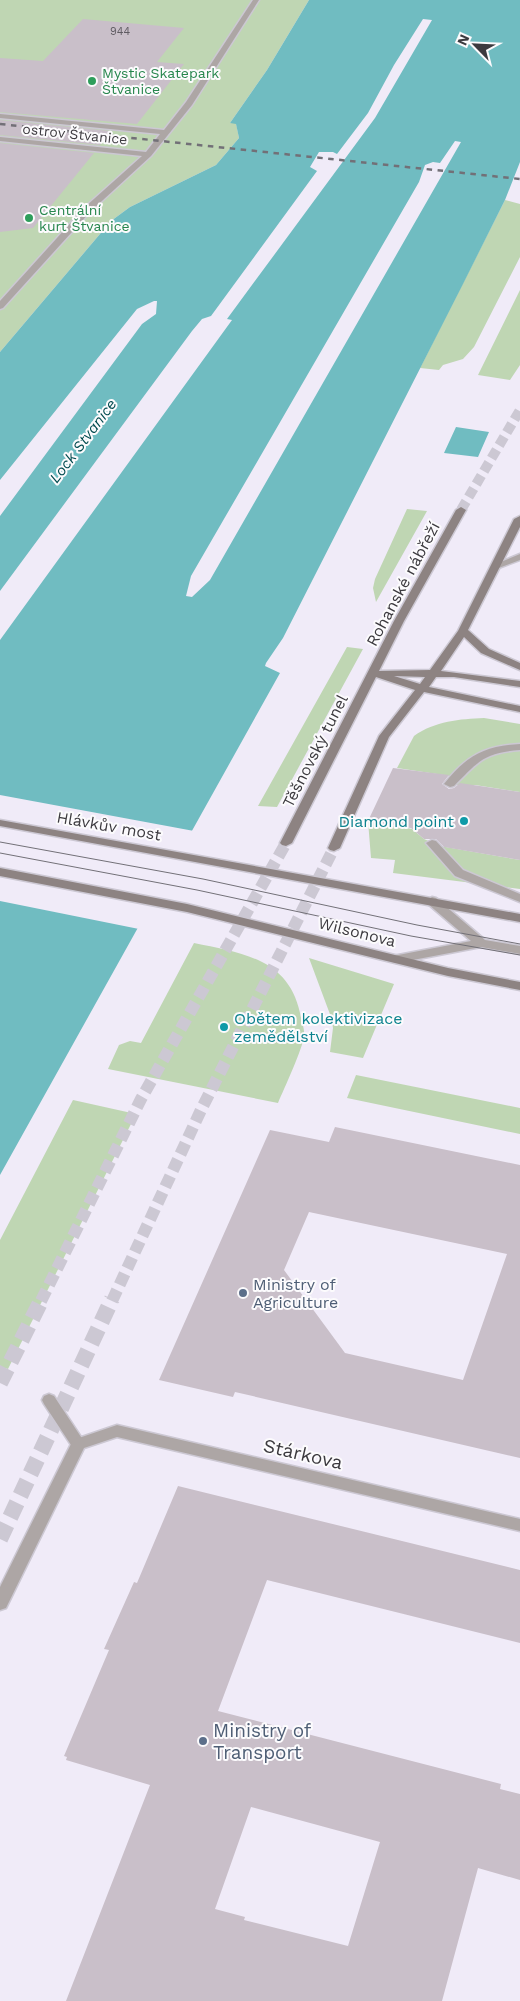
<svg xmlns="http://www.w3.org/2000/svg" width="520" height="2001" viewBox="0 0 520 2001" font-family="'Work Sans',sans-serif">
	<rect width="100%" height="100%" fill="#f0ebf8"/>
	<path fill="#bfd6b3" d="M0,0H309L267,70L230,123H236L239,138L216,165L130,207L111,221L0,352Z
		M505,200L520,204V257L474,347L463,359L443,365L439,370L420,368Z
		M520,290V365L510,380L478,375Z
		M407,509L427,511L376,602L373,588L375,579Z
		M347,647L363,649L277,807L258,806Z
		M484,718L520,724V792L475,785H447L450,776L397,768L414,736C435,721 460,719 484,718Z
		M368,821L412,829L424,839L440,846L520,860V889L393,873L395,860L371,858Z
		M194,943C241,953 288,958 300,1013C301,1020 305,1029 304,1036C303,1048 284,1089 278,1103L108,1069L119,1045L130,1041L141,1043Z
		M309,958L394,984L363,1058L330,1052L333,1028L331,1017Z
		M356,1075L520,1108V1134L347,1098Z
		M73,1100L136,1114L8,1369L0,1367V1240Z"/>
	<path fill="#70bcc1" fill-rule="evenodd" d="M309,0H520V162L505,200L462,286L283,638L266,663L265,666L280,673L0,1175V640L232,320L227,319L375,118L432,20L423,19L394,65L368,113L337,154L333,152H319L310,167L317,171L211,316L202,319L192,331L0,591V516L142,324L156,314L157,301H154L137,309L0,480V352L111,221L130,207L216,165L239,138L236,124L230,123L267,70ZM455,141L461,142L210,580L192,597L186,596L191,576L419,182L425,165L433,162L440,163Z
		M456,427L489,432L478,457L444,453Z"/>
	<path fill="#f0ebf8" d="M0,795L194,831L139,929L0,901Z"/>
	<path fill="#c9bfc9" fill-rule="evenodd" d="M83,19L184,28L157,62L184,64L137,124L0,112V58L43,61Z
		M0,120L111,131L100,145L0,135Z
		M0,143L94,153L33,228L0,232Z
		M393,768L449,775L442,784L449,789L454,788L460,783L520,792V860L444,847L436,839H424L411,828L368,821Z
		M335,1127L520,1165V1458L235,1392L233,1397L159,1380L270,1130L329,1142ZM309,1212L507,1254L463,1380L345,1353L284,1270Z
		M178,1486L520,1570V1643L267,1580L218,1711L501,1784L500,1789L520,1794V1880L478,1868L442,2001H66L150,1785L66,1760L67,1757L64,1756L109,1650L104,1649L134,1582L137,1583ZM251,1807L380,1842L348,1946L244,1920L245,1917L215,1909Z"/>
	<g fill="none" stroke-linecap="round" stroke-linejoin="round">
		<path stroke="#ccc8d3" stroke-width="10" stroke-dasharray="10 5" stroke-linecap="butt" d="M461,510L520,410"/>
		<path stroke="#ccc8d3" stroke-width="12" stroke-dasharray="12 6" stroke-linecap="butt" d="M41,1301L141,1099L286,843
			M112,1301L201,1110L334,848"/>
		<path stroke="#ccc8d3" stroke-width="16" stroke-dasharray="16 8" stroke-linecap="butt" d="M0,1383L42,1299
			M0,1539L112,1299"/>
		<defs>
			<path id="service" d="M253,0H259L192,105L151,156L91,211L3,308L0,309V301L85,207L142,156L0,141V137L146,152L160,134L0,118V114L164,130L186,102Z
				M520,554V560L496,569L491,566Z
				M520,744V750C483,753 478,762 454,786L450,787L444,784C466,756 484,746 520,744Z
				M432,840L436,841L463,870L520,894V902L455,876L426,843Z
				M432,897L436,898L485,940L520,946V954L481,947L397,963L393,962L391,959L393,956L471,941L428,904L426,901Z
				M49,1394L54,1396L83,1440L86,1444L83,1448L78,1450L73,1448L44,1404L42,1400L44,1396Z"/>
			<path id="minor" d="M117,1425L520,1519V1531L117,1437L84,1448L6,1608L0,1610V1587L73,1440Z"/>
			<path id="secondary" d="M461,507L466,510L404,621L379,671L430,670L458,631L514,519L520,516V527L468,630L489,649L520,663V670L481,653L464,637L441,671L520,681V687L454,677H436L429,687L520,706V712L424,692L389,737L340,848L334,851L330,850L328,848L379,736L415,690L376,677L292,843L286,846L282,845L280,843L394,621L456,510ZM394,676L425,677L420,684Z
				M0,820L520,914V922L0,826Z
				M0,868L187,904L448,968L520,982V990L448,976L187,912L0,876Z"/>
		</defs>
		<use href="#service" stroke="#ccc8d3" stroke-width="3"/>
		<use href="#minor" stroke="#ccc8d3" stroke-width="3"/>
		<use href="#secondary" stroke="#ccc8d3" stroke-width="3"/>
		<use href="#service" fill="#ada6a5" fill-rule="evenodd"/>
		<use href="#minor" fill="#ada6a5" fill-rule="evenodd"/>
		<use href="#secondary" fill="#8d8382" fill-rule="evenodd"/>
		<path stroke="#727077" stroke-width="1" d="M0,842L203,879L417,925L520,944
			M0,853L197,890L411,936L520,955"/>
		<path stroke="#727077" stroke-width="2.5" stroke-dasharray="5.5 5.5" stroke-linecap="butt" d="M0,124L520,179"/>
	</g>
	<g fill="#2e9e5b" stroke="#fcfbfd" stroke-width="2">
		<circle cx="92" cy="81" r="5"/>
		<circle cx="29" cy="218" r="5"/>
	</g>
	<g fill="#0f9aa8" stroke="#fcfbfd" stroke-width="2">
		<circle cx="464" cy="821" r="5"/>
		<circle cx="224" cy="1027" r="5"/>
	</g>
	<g fill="#5c6f8a" stroke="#fcfbfd" stroke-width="2">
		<circle cx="243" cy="1293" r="5"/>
		<circle cx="203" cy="1741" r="5"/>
	</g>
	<g text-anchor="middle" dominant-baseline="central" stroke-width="4" stroke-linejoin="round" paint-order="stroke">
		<g font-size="11" fill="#5f5b62">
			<text x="120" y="31">944</text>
		</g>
		<g font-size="14" fill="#27864d" stroke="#fcfbfd" text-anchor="start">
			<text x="102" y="73">Mystic Skatepark<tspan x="102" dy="16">Štvanice</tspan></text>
			<text x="39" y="210">Centrální<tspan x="39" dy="16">kurt Štvanice</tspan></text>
		</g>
		<g font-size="14" fill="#3c3a3f" stroke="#fcfbfd">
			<text transform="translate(75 134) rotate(6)">ostrov Štvanice</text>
		</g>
		<g font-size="15" font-style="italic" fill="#014b4f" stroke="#fcfbfd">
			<text transform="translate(83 441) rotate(-53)">Lock Stvanice</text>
		</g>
		<g font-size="16" fill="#3c3a3f" stroke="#fcfbfd">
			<text transform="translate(403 584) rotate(-62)">Rohanské nábřeží</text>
			<text transform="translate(315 751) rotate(-63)">Těšnovský tunel</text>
			<text transform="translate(109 826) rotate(10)">Hlávkův most</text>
			<text transform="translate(357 932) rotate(14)">Wilsonova</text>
		</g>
		<g font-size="16" fill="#0d838f" stroke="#fcfbfd" text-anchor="end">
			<text x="454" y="821">Diamond point</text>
			<text x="234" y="1018" text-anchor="start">Obětem kolektivizace<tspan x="234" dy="18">zemědělství</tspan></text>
		</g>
		<g font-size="16" fill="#4e5e75" stroke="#fcfbfd" text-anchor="start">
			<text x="253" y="1284">Ministry of<tspan x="253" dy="18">Agriculture</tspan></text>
		</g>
		<g font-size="19" fill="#3c3a3f" stroke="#fcfbfd">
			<text transform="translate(303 1454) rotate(13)">Stárkova</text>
		</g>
		<g font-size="19" fill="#4e5e75" stroke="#fcfbfd" text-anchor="start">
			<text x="213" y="1730">Ministry of<tspan x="213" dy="22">Transport</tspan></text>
		</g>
	</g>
	<g transform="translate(475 45) rotate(294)" stroke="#fcfbfd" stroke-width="4" paint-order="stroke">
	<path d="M0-4L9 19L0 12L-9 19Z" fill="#3c3a3f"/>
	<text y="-8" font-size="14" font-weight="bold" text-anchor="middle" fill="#3c3a3f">N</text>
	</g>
</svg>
